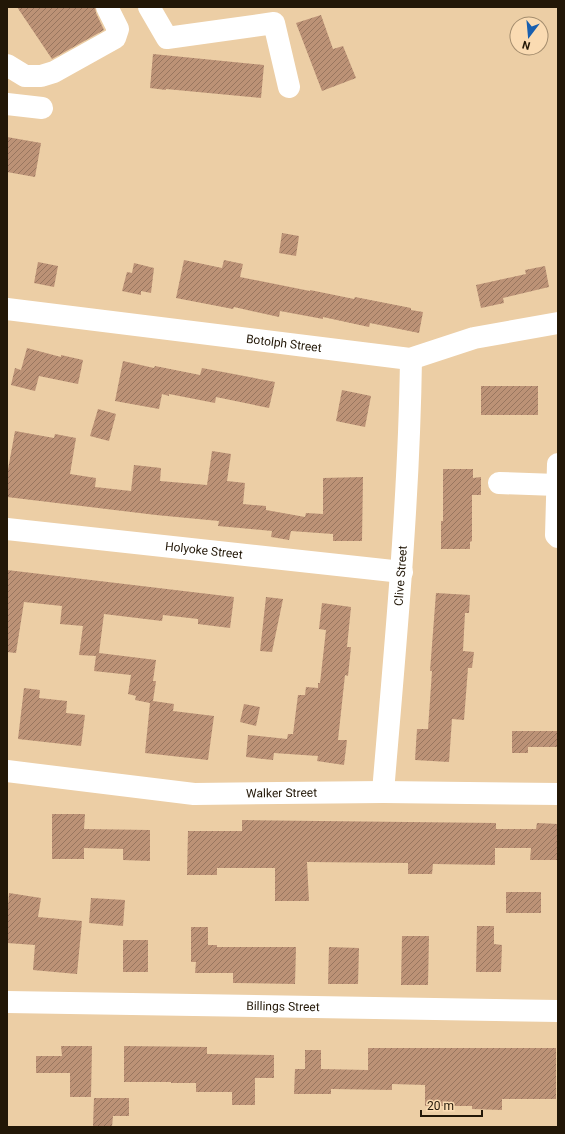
<svg xmlns="http://www.w3.org/2000/svg" width="565" height="1134" viewBox="0 0 565 1134" font-family="Roboto,sans-serif">
	<defs>
		<pattern id="building-hatch" width="6" height="6" patternUnits="userSpaceOnUse"><rect width="6" height="6" fill="#bc9276"/><path d="M-1 1l2-2M0 6l6-6M5 7l2-2" fill="none" stroke="#98765f"/></pattern>
	</defs>
	<rect width="100%" height="100%" fill="#eccea5"/>
	<path fill="url(#building-hatch)" d="M17,7H95L96,13L104,30L52,59Z
		M321,15L333,49L343,46L356,78L322,91L296,23Z
		M153,54L264,65L261,98L166,89V90L150,88Z
		M7,137L41,143L35,177L7,172Z
		M282,233L299,236L296,256L279,253Z
		M184,260L222,268L224,260L243,264L240,277L310,291V290L354,299L355,297L411,308V310L423,312L419,333L370,323L369,327L323,317V319L280,311L279,317L234,307L233,309L176,298Z
		M38,262L58,266L54,287L34,283Z
		M134,263L154,268L151,293L141,291V295L122,291L127,272L132,273Z
		M545,266L549,287L503,298L504,303L481,308L476,285L526,274L525,270Z
		M27,348L61,357V355L83,360L78,384L39,376L35,391L11,385L15,368L21,370Z
		M123,361L154,368L155,366L200,375L202,368L275,382L269,408L216,397L215,403L169,394V396L162,394L159,409L115,401Z
		M481,386H538V415H481Z
		M342,390L371,396L365,427L336,421Z
		M98,409L116,414L109,441L90,436Z
		M15,431L54,438L55,434L76,438L70,474L96,478L95,487L131,491L134,465L161,468L160,481L207,485L212,451L231,454L227,481L245,483L243,504L266,506V510L305,517L306,513L323,514V478L363,477L362,541H333V534L291,531L289,540L271,537L272,531L218,526L219,521L156,515L7,497V475Z
		M443,469H473V478L481,477V495H472V541L470,542V549H441V521H443Z
		M7,570L234,597L230,628L198,624V619L163,615L162,621L104,614L99,653L156,660L153,681H156L153,701L174,704L173,711L214,716L208,760L145,753L150,703L135,700L136,696L128,694L131,675L94,671L96,656L79,655L83,626L60,624L62,606L24,602L16,653L7,652Z
		M436,593L470,595L469,613H465L463,651L474,652L472,668H468L464,720L452,719L449,762L415,760L417,729H428L432,671H430Z
		M266,597L283,599L272,652L260,651Z
		M322,603L351,607L347,647H351L348,676L345,675L338,740H347L344,765L317,761L318,756L274,753L273,760L246,757L248,735L287,739L288,734H293L298,695H305L306,687L318,688V683H320L326,630L319,629Z
		M24,688L40,690L39,698L67,701L66,713L85,715L81,746L18,739Z
		M244,704L260,707L256,726L240,722Z
		M512,731H558V747H528V753H512Z
		M52,814H85L84,829L150,830V861L123,860V849L84,848V859H52Z
		M242,820L496,823V829H536L537,823L558,824V860H530L531,848H495V865L433,864L432,874H408V863L307,862L309,901H275V868H217V875H187L188,831H242Z
		M506,892H541V913H506Z
		M9,893L41,898L38,917L82,921L77,974L33,970L35,945L7,943V918Z
		M91,898L125,900L123,926L89,923Z
		M477,926H494V944L502,945L501,972H476Z
		M191,927H208V945H217V947H296L295,984L233,983V973H195L196,962H191Z
		M402,936H429L428,985H401Z
		M123,940H148V972H123Z
		M329,947L359,948L358,984H328Z
		M61,1046H92L91,1097H70V1073H36V1056H62Z
		M124,1046L207,1047V1054L274,1055V1078H255V1105H232V1092H196V1083H171V1082H124Z
		M368,1048H556V1099H502V1110L472,1109V1106H425V1085L392,1084V1090L331,1089V1094H294L295,1069H305V1050H321V1069L368,1070Z
		M94,1098H129V1116H113L112,1127L93,1126Z"/>
	<g fill="none" stroke-linecap="round" stroke-linejoin="round">
		<g stroke="#fff" stroke-width="22">
			<path d="M149,7L167,38L274,23L289,87"/>
			<path d="M7,65L25,76H41L54,72L115,38L118,29L107,7"/>
			<path d="M7,104L42,108"/>
			<path id="s1" d="M7,309L410,359L474,338L558,323"/>
			<path d="M558,464L556,535L558,537"/>
			<path d="M499,483L557,485"/>
			<path id="s2" d="M7,529L402,572"/>
			<path id="s3" d="M7,771L194,794L383,792L558,794"/>
			<path id="s4" d="M383,792C395,648 409,504 411,359"/>
			<path id="s5" d="M7,1002L558,1011"/>
		</g>
	</g>
	<g text-anchor="middle" dominant-baseline="central" stroke-width="3.5" stroke-linejoin="round" paint-order="stroke">
		<g font-size="12" fill="#221707" stroke="#fadbb2">
			<text stroke="none"><textPath href="#s1" startOffset="279">Botolph Street</textPath></text>
			<text stroke="none"><textPath href="#s2" startOffset="198">Holyoke Street</textPath></text>
			<text stroke="none"><textPath href="#s4" startOffset="217">Clive Street</textPath></text>
			<text stroke="none"><textPath href="#s3" startOffset="276">Walker Street</textPath></text>
			<text stroke="none"><textPath href="#s5" startOffset="276">Billings Street</textPath></text>
		</g>
	</g>
	<rect width="565" height="1134" fill="none" stroke="#221707" stroke-width="16"/>
	<g transform="translate(529 36) rotate(196)"><circle r="19" fill="#fadbb2" stroke="#a48d6e"/>
	<path d="M0-3L7 15L0 10L-7 15Z" fill="#195faf"/>
	<text y="-6" font-size="11" font-weight="bold" text-anchor="middle" fill="#221707">N</text>
	</g>
	<path d="M421 1110v6h61v-6" fill="none" stroke="#221707" stroke-width="2"/>
	<text x="427" y="1110" font-size="12" fill="#221707" stroke="#fadbb2" stroke-width="3" paint-order="stroke">20 m</text>
</svg>
